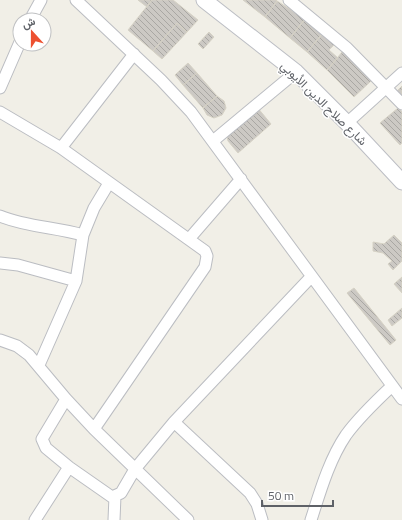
<svg xmlns="http://www.w3.org/2000/svg" width="402" height="520" viewBox="0 0 402 520" font-family="'Titillium Web',Vazirmatn,sans-serif">
	<defs>
		<pattern id="building-back-hatch" width="6" height="6" patternUnits="userSpaceOnUse"><rect width="6" height="6" fill="#ccc9c4"/><path d="M-1 5l2 2M0 0l6 6M5-1l2 2" fill="none" stroke="#a9a7a3"/></pattern>
	</defs>
	<rect width="100%" height="100%" fill="#f1efe7"/>
	<path fill="url(#building-back-hatch)" stroke="#d6d2c5" d="M138,0H152L147,7Z
		M152,0H173L198,20L187,32L177,23L153,51L128,30Z
		M243,0H276L277,1L265,17Z
		M277,1L305,19L290,38L265,17Z
		M305,19L323,33L307,52L290,38Z
		M177,23L187,32L162,59L153,51Z
		M209,32L214,37L203,49L198,44Z
		M323,33L335,44L329,50L338,58L327,70L307,52Z
		M343,51L372,80L354,97L327,70Z
		M188,63L197,73L183,85L175,75Z
		M197,73L217,96L203,108L183,85Z
		M402,86V97L397,91Z
		M217,96L224,101L226,108L222,115L214,118L207,115L203,108Z
		M257,107L271,124L238,153L228,141L227,136L243,123L241,121Z
		M398,108L402,112V143L400,145L380,123Z
		M394,235L402,243V261L393,270L388,264L392,261L383,253L373,251V242L384,244Z
		M402,277V293L394,284Z
		M354,288L396,340L390,345L347,293Z
		M402,308V318L392,326L388,320Z"/>
	<g fill="none" stroke-linecap="round" stroke-linejoin="round">
		<defs>
			<path id="street" d="M76,0L161,80L191,112L402,399
				M289,0L347,48L402,104
				M30,20L41,0
				M0,88L20,42
				M0,112L61,148L205,251L207,256L205,267L94,429
				M347,123L402,73
				M213,141L296,72
				M61,148L134,54
				M0,216C27,227 55,227 83,235
				M189,239L241,179
				M0,263L18,265L76,281
				M0,340L17,346L29,355L66,399L94,429L188,520
				M39,365L76,281L83,235L94,208L109,183
				M66,399L42,439L46,448L69,467L112,497L121,493L135,469L174,422L311,277
				M174,422L250,493L257,504L262,520
				M35,520L69,467
				M114,520L115,496
				M311,520C320,492 329,460 346,435C359,417 376,401 392,386"/>
			<path id="secondary" d="M204,0L296,72L347,123L402,182"/>
		</defs>
		<use href="#street" stroke="#bbbdc2" stroke-width="13"/>
		<use href="#secondary" stroke="#bcbec4" stroke-width="17"/>
		<use href="#street" stroke="#fff" stroke-width="11"/>
		<use href="#secondary" stroke="#fff" stroke-width="15"/>
	</g>
	<g text-anchor="middle" dominant-baseline="central" stroke-width="3" stroke-linejoin="round" paint-order="stroke">
		<g font-size="12" fill="#5e6167" stroke="#fff">
			<text transform="translate(324 103) rotate(44)">شارع صلاح الدين الأيوبي</text>
		</g>
	</g>
	<g transform="translate(32 32) rotate(339)"><circle r="19" fill="#ffffff" stroke="#bfc0c2"/>
	<path d="M0-3L7 15L0 10L-7 15Z" fill="#ed5030"/>
	<text y="-6" font-size="11" font-weight="bold" text-anchor="middle" fill="#5e6167">ش</text>
	</g>
	<path d="M262 500v6h71v-6" fill="none" stroke="#5e6167" stroke-width="2"/>
	<text x="268" y="500" font-size="12" fill="#5e6167" stroke="#ffffff" stroke-width="3" paint-order="stroke">50 m</text>
</svg>
